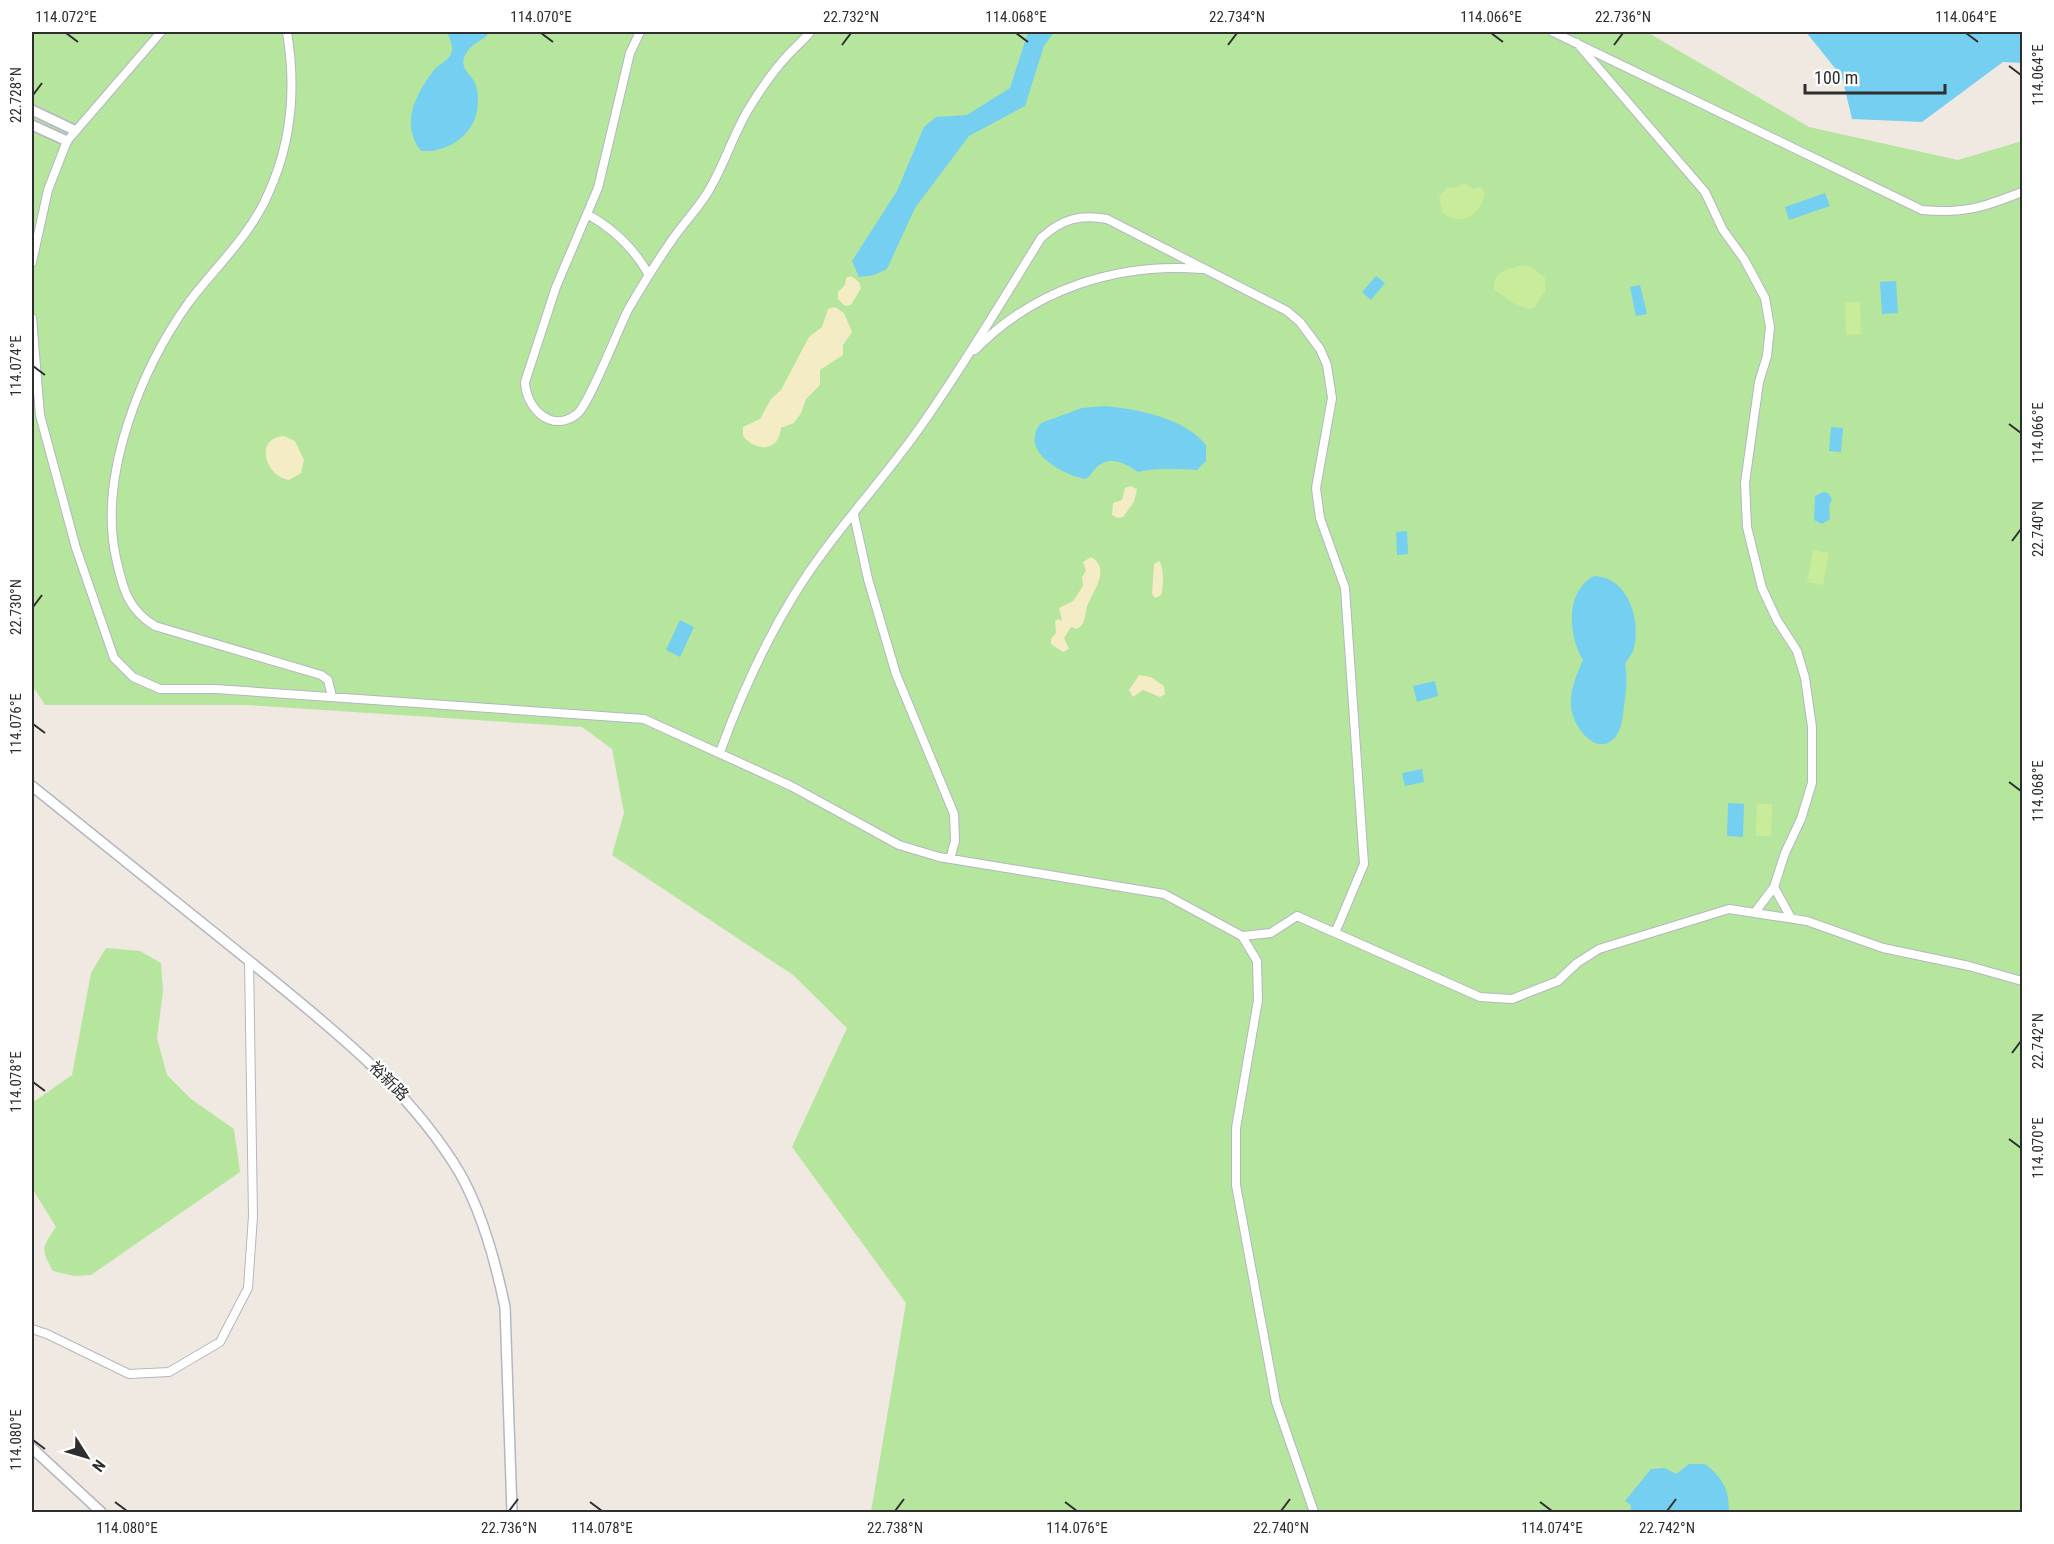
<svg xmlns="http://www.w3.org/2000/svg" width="2054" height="1544" viewBox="0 0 2054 1544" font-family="'Roboto Condensed','Noto Sans SC',sans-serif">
	<rect width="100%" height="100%" fill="#efe9e1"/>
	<path fill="#b6e59e" d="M32,32H1647L1809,127L1958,160L2022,141V1512H871L906,1303L792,1147L847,1028L793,975L612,855L624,813L612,749L582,727L248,705H45L32,685Z
		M106,948L140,951L161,963L163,991L157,1038L167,1075L191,1099L234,1129L240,1172L91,1275L74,1276L53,1271C40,1248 42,1248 56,1227L32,1188V1103L72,1075L91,973Z"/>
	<path fill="#f3ecc5" d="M851,276L859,282L861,288L851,305L845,306L838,299V292L845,285L846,278Z
		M835,307L844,313L852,332L843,345V355L820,370V385L806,399L801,413L794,423L781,428C779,452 756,452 743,436V427L760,419L771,399L781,390L809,337L822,327L828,309Z
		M284,436L295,441L304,460L301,473L289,480C266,477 253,438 284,436Z
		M1130,486L1137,489L1134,502L1123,517L1118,518L1112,515L1113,503L1122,500L1125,488Z
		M1091,557C1111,568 1094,590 1088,604C1084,613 1087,624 1077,629L1071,627L1064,638L1069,649L1063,652L1051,644V639L1056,633L1055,621L1058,619L1062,621L1059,608L1073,601L1083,586L1082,577L1086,571L1083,562Z
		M1159,561C1164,566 1164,588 1161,595L1155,598L1152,594L1154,564Z
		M1139,675L1151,677L1164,686L1165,694L1160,697L1143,690L1133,697L1129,690Z"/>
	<path fill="#c9ec9a" d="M1465,183L1473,189L1481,187L1485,193C1481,215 1461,228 1442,212L1439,196L1448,187L1455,188Z
		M1520,266H1530L1545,278V291L1534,308C1516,310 1509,298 1494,290C1493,272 1505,270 1520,266Z
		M1845,302H1860L1861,334L1846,335Z
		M1813,550L1829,553L1823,585L1807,582Z
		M1757,804H1772L1771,836H1756Z"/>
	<path fill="#75cff0" d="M447,32H487V36C478,42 467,47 464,58C460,71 474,75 476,86C486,123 458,153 421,151C400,124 415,95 434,70C439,64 447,62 451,54C454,46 450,39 447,32Z
		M1028,32H1054L1044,46L1025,106L969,136L915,208L887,269L874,275L859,277L852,261L897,191L924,127L936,117L967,115L1010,88Z
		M1806,32H2022V63L2003,62L1922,122L1852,119L1842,77Z
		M1825,193L1830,206L1789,220L1785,207Z
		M1376,276L1385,283L1371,300L1362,292Z
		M1896,281L1898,313L1882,314L1880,282Z
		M1640,285L1647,314L1636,316L1630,287Z
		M1105,406C1137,409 1185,418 1206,445V461L1197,470C1177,469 1158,467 1138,472C1125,463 1109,454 1095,469C1091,473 1090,477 1085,479C1062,474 1018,451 1041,423L1082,408Z
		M1831,427L1843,428L1841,452L1829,451Z
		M1823,492L1828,493L1832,499L1829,506L1830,519L1822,524L1814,520L1815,496Z
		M1407,531L1408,554L1397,555L1396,532Z
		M1594,576C1628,577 1641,619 1634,648C1633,653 1628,659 1625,664C1628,679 1626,691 1624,706C1623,715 1622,725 1618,733C1600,763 1571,726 1571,705C1570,689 1577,674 1583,660C1568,636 1565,591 1594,576Z
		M680,620L694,627L680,657L666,650Z
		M1435,681L1438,696L1417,702L1413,686Z
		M1422,769L1424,782L1405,786L1402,773Z
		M1728,803L1744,804L1743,837L1727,836Z
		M1689,1464H1705C1723,1478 1729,1489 1729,1512H1631V1505L1625,1501L1651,1469L1665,1468L1676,1474Z"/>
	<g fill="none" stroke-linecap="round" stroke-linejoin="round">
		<defs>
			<path id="minor" d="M287,32C296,86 292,141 269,192C251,235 217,265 189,302C141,369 98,475 116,558C123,588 127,609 155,626L321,675L328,680L332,697
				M640,32L630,53L598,188L556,287L525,382C526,408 551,434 577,414C589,405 618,329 629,308C642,286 655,264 670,243C681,226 695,212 706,195C723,169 732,137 748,110C760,90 773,71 788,55C795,47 804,40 810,32
				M1553,32L1922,210C1964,214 1984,207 2022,192
				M1577,43L1705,192L1723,230L1744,259L1765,298L1770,327L1767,356L1759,382L1745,483L1747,527L1762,588L1777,620L1797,651L1805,678L1812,727V783L1801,819L1785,853L1774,887L1791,918
				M587,214C614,229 634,248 649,275
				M32,262L48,190L67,141L161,32
				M32,318L40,415L76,548L114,658L133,677L160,689H216L644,719L791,786L899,845L939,857L1164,894L1242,936L1257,961L1258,1000L1236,1128V1185L1276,1402L1314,1512
				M975,350C1034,289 1118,262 1202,269
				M854,515L868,579L896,674L954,814L955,841L950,859
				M720,752C746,681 778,612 824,551C855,509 891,469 921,426C964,365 1002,301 1041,238C1062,219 1080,214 1107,219L1287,311L1300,322L1320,349L1327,365L1332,398L1316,488L1320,518L1345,588L1364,864L1335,933
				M1756,911L1774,887
				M1242,936L1271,933L1297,916L1480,997L1512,999L1558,981L1577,963L1599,949L1729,909L1807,921L1883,948L1969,966L2022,981
				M32,1329L47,1334L129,1374L169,1372L220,1342L248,1288L253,1216L249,961"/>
			<path id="tertiary" d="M32,110L74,130
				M32,125L67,141
				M32,786C107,847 183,907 258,968C330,1027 402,1083 453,1162C480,1203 495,1259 505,1307L512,1512
				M32,1448L101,1512"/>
		</defs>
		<use href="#minor" stroke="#b4b7c1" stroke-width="10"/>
		<use href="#tertiary" stroke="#b4b7c1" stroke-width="12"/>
		<use href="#minor" stroke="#fff" stroke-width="8"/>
		<use href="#tertiary" stroke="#fff" stroke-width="9"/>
	</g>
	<path fill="none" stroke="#2e2e2e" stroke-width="2" d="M66,33L78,42M541,33L553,42M1016,33L1028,42M1491,33L1503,42M1966,33L1978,42M842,45L851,33M1228,45L1237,33M1614,45L1623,33M2009,66L2021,75M33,95L42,83M33,366L45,375M2009,424L2021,433M2012,541L2021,529M33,607L42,595M33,724L45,733M2009,782L2021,791M2012,1053L2021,1041M33,1082L45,1091M2009,1139L2021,1148M33,1440L45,1449M115,1502L127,1511M590,1502L602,1511M1065,1502L1077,1511M1540,1502L1552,1511M509,1511L518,1499M895,1511L904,1499M1281,1511L1290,1499M1667,1511L1676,1499"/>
	<g text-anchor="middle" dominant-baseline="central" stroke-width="4.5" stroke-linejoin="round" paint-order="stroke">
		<g font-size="16" fill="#2e2e2e" stroke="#fff">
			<text transform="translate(389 1081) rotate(45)">裕新路</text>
		</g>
	</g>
	<rect width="2054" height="1544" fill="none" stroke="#ffffff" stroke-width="66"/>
	<g transform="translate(87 1457) rotate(127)" stroke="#ffffff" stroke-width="4.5" paint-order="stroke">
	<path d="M0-4.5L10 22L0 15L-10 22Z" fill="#2e2e2e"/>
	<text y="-9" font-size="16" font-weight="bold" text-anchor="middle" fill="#2e2e2e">N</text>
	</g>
	<path d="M1805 84v9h140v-9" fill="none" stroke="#2e2e2e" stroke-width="3"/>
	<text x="1814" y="84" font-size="18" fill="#2e2e2e" stroke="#ffffff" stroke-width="4.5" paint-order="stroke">100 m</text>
	<rect x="33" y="33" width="1988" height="1478" fill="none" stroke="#2e2e2e" stroke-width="2"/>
	<g font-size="15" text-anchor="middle" fill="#2e2e2e">
		<text x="66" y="22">114.072°E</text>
		<text x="541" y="22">114.070°E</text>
		<text x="851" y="22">22.732°N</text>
		<text x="1016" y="22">114.068°E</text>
		<text x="1237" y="22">22.734°N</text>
		<text x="1491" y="22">114.066°E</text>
		<text x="1623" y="22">22.736°N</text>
		<text x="1966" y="22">114.064°E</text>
		<text transform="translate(2038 75) rotate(-90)" y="5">114.064°E</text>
		<text transform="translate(16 95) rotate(-90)" y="5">22.728°N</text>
		<text transform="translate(16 366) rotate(-90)" y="5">114.074°E</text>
		<text transform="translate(2038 433) rotate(-90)" y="5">114.066°E</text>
		<text transform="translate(2038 529) rotate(-90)" y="5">22.740°N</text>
		<text transform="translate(16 607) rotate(-90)" y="5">22.730°N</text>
		<text transform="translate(16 724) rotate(-90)" y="5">114.076°E</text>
		<text transform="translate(2038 791) rotate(-90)" y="5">114.068°E</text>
		<text transform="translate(2038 1041) rotate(-90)" y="5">22.742°N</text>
		<text transform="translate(16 1082) rotate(-90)" y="5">114.078°E</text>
		<text transform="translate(2038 1148) rotate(-90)" y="5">114.070°E</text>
		<text transform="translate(16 1440) rotate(-90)" y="5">114.080°E</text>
		<text x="127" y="1533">114.080°E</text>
		<text x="509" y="1533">22.736°N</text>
		<text x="602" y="1533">114.078°E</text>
		<text x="895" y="1533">22.738°N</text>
		<text x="1077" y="1533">114.076°E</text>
		<text x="1281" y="1533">22.740°N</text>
		<text x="1552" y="1533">114.074°E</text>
		<text x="1667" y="1533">22.742°N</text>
	</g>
</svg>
